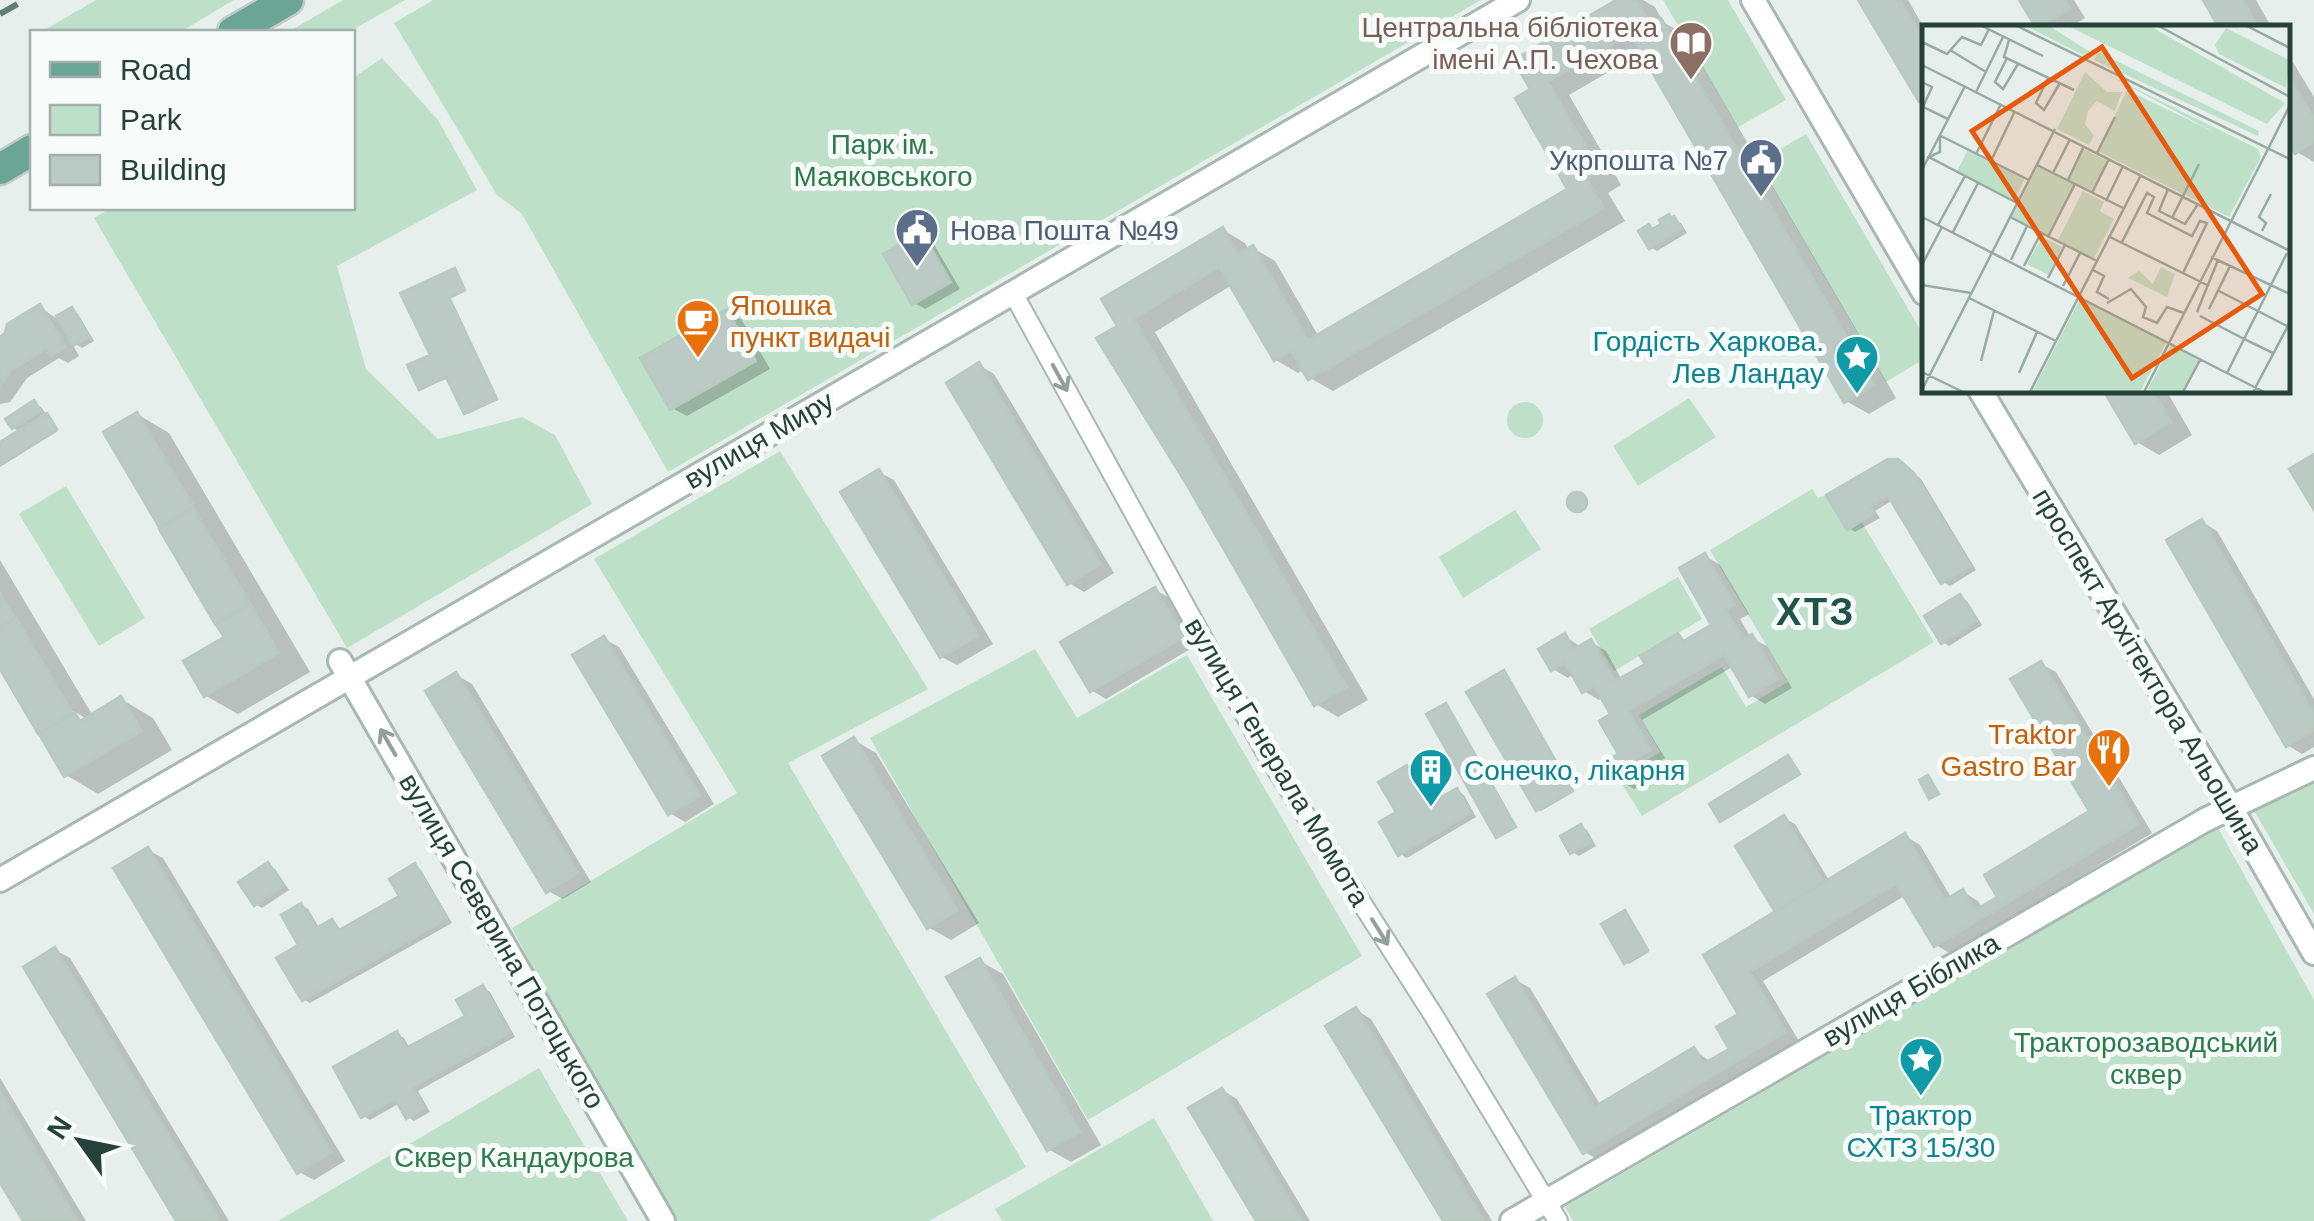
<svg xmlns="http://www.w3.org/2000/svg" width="2314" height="1221" viewBox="0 0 2314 1221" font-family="Helvetica,sans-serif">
	<rect width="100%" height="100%" fill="#e6efeb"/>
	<path fill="#bfe0c8" d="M96,0H234L180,32H41Z
		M343,0H405L349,32H288Z
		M433,0H1481L668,472L522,214L497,195L394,23Z
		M1663,0H1728L1786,100L1738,127Z
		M382,58L438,120L477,190L337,266L366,369L438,439L522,417L555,435L592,504L347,648L94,218L111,208H352L353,78Z
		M1806,134L1924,336V359L1886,382L1758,162Z
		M1689,398L1716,437L1638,486L1613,446Z
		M1507 420a18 18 0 1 1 36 0a18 18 0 1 1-36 0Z
		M780,451L928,689L788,763L1026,1167L929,1221H675L562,1024L512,928L737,793L594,559Z
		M66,486L145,618L99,646L19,514Z
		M1812,489L1818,498L1826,495L1847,530L1861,521L1934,642L1642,816L1622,784L1647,769L1644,762L1660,752L1639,715L1722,667L1746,707L1788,682L1710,550Z
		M1515,510L1541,549L1463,598L1439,557Z
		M1678,577L1702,619L1614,671L1589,629Z
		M1035,649L1077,718L1187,655L1362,956L1088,1120L870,738Z
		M2314,780V914L2252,807Z
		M2218,828L2314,1000V1221H1573L1565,1207Z
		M539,1068L628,1221H278Z
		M1154,1118L1213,1221H1002L995,1209Z"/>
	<path fill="#0003" fill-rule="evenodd" d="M1621,0H1643L1655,7L1663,22L1684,34L1896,398L1869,414L1846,401L1643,52L1569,95L1621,185L1608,193L1625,221L1333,391L1310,378L1305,369L1298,373L1276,360L1232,285L1155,332L1368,700L1338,717L1316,704L1121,327L1223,230L1245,243L1249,250L1253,248L1275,261L1319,337L1571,189L1533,90Z
		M1861,0H1908L1924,28V102Z
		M2022,0H2074L2085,18L2069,28H2039Z
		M2205,0H2256L2272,28H2222Z
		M2286,51L2314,97V162L2297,152L2286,134Z
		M1669,217L1681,223L1687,233L1657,251L1650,247V227L1655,230Z
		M921,234L932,241L960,289L925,309L914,303Z
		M455,270L466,291L450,299L498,400L468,414L449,378L421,389Z
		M40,307L57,319L72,310L78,314L94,341L82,348L71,341L79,356L68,363L59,358L27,378L10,402L0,404V336L2,338Z
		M727,311L742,320L770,369L687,416L672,408Z
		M979,365L994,374L1114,573L1084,592L1069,583Z
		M2105,390H2166L2192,435L2159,455L2137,442Z
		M34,403L41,407L58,431L0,467V445L21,432L13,428Z
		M137,414L169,433L310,672L238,714L206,696L227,638L106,433Z
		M1905,466L1921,479L1976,570L1950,586L1943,582L1893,500L1875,511L1880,518L1855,532L1849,528Z
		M879,472L894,480L993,644L957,665L942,657Z
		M1570 503a9 9 0 1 1 18 0a9 9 0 1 1-18 0Z
		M2202,522L2217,531L2314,699V747L2302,754L2287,745Z
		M1705,556L1720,565L1749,614L1740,619L1751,638L1767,646L1792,688L1765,704L1750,695L1734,666L1642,720L1665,758L1647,769L1653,778L1634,789L1619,780L1621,755L1614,715L1604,697L1599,700L1584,691L1574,674L1568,678L1553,669L1565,636L1582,648L1591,642L1606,651L1622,680L1648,665L1678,636L1688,642L1715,626Z
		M0,560L93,716L121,699L153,718L172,750L98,794L66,775L0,665ZM63,705L87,719L83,722L61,710Z
		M1155,590L1170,598L1197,645L1106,699L1091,690Z
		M1960,597L1967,601L1982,625L1949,646L1942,642Z
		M604,639L619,647L714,804L685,822L670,813Z
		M2041,664L2056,672L2152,833L1951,954L1936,945L1906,895L1763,981L1799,1041L1600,1161L1585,1152L1516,980L1530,988L1601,1106L1694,1050L1711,1062L1732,1050L1741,1015L1706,956L1778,912L1784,818L1795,824L1830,882L1905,836L1920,845L1952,899L1963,892L1978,901L1983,909L2001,898L2093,812Z
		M456,675L472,684L591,882L563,899L548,891Z
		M1506,675L1574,792L1541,811L1538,810Z
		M854,740L876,753L979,923L951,940L928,927Z
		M1788,758L1800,775L1722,821Z
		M1407,768L1414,772L1433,804L1457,791L1464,795L1476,817L1407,858L1400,854L1399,813Z
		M1581,827L1587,830L1596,846L1579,856L1572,852Z
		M148,850L163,858L345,1161L314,1180L299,1172Z
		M268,865L275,869L289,890L262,908L255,904Z
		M415,866L421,870L452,923L310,1003L303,999L301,905L308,909L320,929L332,922L343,931L402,897Z
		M1625,913L1649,952L1629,964L1626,962Z
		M55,950L70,958L229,1221H179Z
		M980,961L1003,974L1101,1145L1071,1162L1048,1149Z
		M483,988L490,992L515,1037L418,1091L430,1112L414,1121L408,1117L400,1103L370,1120L363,1116L397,1034L404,1038L410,1049L468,1017Z
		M1356,1010L1371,1019L1492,1221H1446Z
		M0,1078L86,1221H26L0,1178Z
		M1222,1090L1237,1099L1310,1221H1259Z"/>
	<path fill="#bbcac4" stroke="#b8c9c2" stroke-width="2.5" d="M1616,0H1637L1651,24L1661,18L1875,385L1844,403L1630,34L1548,82L1600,171L1587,179L1604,208L1308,380L1291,351L1274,361L1219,267L1134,319L1347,687L1314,706L1185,482L1096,338L1117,326L1101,299L1223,227L1238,254L1253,245L1308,340L1567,189L1515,98L1530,89L1513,60Z
		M1858,0H1900L1924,40V99L1919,102Z
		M2019,0H2066L2071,9L2036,28Z
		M2203,0H2243L2259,28H2219Z
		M2286,72L2314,118V142L2295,154L2286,139Z
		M1669,214L1671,218L1674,216L1682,229L1649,249L1638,231L1649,224L1652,229L1661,224L1659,220Z
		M921,231L951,282L912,305L883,254Z
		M455,268L465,290L449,297L497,399L464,414L446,377L419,390L407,365L430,355L400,293Z
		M40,304L66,347L51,356L46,349L12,370L0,387V337L5,333L7,324Z
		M72,307L89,337L73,346L56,316Z
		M727,309L756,361L670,410L640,358Z
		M979,362L1101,564L1067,585L946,383Z
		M2103,390H2153L2171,422L2135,444Z
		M34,400L41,411L12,429L5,419Z
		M137,412L194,507L159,527L103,432Z
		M47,413L57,429L0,465V442Z
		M2314,454V510L2289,469Z
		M1888,459H1898L1914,473L1971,566L1941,584L1888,496L1870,507L1875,513L1847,530L1826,495Z
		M879,469L979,635L940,658L840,492Z
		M1567 502a10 10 0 1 1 20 0a10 10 0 1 1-20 0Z
		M193,508L250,603L215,624L159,529Z
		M2202,519L2314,714V730L2286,747L2166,540Z
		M1705,553L1735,605L1726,610L1743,639L1752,634L1778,679L1749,697L1724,655L1629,711L1651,750L1634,760L1639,769L1617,782L1605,761L1618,754L1599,721L1610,714L1594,686L1582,693L1565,663L1551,671L1538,649L1565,633L1574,649L1591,639L1615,681L1645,664L1640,656L1678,633L1683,641L1711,625L1679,568Z
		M1155,587L1184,637L1090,692L1060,642Z
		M0,593L15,618L0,627Z
		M1960,594L1977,621L1941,644L1924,616Z
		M251,604L279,653L204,697L183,661L224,637L216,625Z
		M16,618L73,713L38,734L0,669V628Z
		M604,636L700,796L668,815L572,655Z
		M2041,661L2139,824L1934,947L1896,884L1750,972L1786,1032L1583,1154L1487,994L1515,977L1594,1107L1694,1047L1704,1063L1729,1049L1716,1027L1738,1014L1703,955L1905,833L1945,900L1963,889L1975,910L1997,897L1984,875L2089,811L2010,679Z
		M1504,670L1573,791L1536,811L1466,692Z
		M456,672L578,873L546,893L425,691Z
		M121,696L142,731L64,777L39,734L75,713L80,721Z
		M1446,703L1516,827L1496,838L1426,714Z
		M854,737L958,910L927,929L822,756Z
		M1788,755L1800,774L1720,822L1709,804Z
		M1407,765L1429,804L1457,788L1471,813L1398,856L1379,822L1396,812L1378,782Z
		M1928,775L1939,794L1929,799L1919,780Z
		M1784,815L1824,882L1775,912L1735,846Z
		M1581,824L1591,842L1570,854L1560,836Z
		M148,847L332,1152L297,1174L113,868Z
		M268,862L284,886L254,906L238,882Z
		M415,863L447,919L302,1001L276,958L298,945L281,915L301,903L316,928L332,919L339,930L399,896L389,879Z
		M1625,910L1648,950L1624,964L1601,924Z
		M55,947L219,1218L215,1221H176L23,967Z
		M980,958L1080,1132L1047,1151L946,977Z
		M483,985L510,1033L413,1087L425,1108L406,1119L395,1099L361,1118L333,1067L397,1031L406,1048L465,1016L456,1000Z
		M1356,1007L1483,1220L1481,1221H1443L1325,1026Z
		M1222,1088L1302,1221H1256L1188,1108Z
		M0,1091L44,1165L78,1221H23L0,1183Z"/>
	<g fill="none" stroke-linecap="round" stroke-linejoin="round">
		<defs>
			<path id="minor" d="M1013,293L1267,755L1434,1016L1558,1221"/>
			<path id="tertiary" d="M1753,0L1924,293
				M1980,390L2230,806L2314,953
				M340,661L663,1221
				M0,880L1518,0
				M1512,1221L2205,820L2314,768"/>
			<path id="primary" d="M233,32L288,0
				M0,169L32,150"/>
		</defs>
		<use href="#minor" stroke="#a8b8b2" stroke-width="22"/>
		<use href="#tertiary" stroke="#a8b8b2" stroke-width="28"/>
		<use href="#primary" stroke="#c2cac8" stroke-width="35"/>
		<use href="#minor" stroke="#fff" stroke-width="18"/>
		<use href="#tertiary" stroke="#fff" stroke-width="22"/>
		<use href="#primary" stroke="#6aa596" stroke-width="30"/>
		<path stroke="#5f7d75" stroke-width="6" stroke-dasharray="20 10" stroke-linecap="butt" d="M0,14L25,0"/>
	</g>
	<defs><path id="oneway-shaft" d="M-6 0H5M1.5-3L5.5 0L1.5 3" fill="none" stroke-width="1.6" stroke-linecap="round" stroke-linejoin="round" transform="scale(2.5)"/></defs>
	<g stroke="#92a09c">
		<use href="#oneway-shaft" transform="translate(1060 378) rotate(61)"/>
		<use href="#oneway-shaft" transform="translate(388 742) rotate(-120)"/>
		<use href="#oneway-shaft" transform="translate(1380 932) rotate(58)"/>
	</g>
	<defs>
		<symbol id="library-pin" viewBox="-11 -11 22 30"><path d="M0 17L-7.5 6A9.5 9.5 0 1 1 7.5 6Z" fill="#8d6e63" stroke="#f7fbf9"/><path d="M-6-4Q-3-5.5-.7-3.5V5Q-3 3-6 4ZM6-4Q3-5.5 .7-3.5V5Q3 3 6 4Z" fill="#fff"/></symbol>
		<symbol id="civic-pin" viewBox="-11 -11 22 30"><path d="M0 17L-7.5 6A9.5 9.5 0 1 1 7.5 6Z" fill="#5c6f8a" stroke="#f7fbf9"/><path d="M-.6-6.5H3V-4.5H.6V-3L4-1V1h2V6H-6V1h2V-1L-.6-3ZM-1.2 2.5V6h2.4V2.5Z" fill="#fff"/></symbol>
		<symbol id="cafe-pin" viewBox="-11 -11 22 30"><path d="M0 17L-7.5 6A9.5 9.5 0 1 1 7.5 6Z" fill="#e8710a" stroke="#f7fbf9"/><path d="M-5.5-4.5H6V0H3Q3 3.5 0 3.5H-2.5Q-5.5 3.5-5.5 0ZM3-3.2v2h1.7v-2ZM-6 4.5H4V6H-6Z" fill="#fff"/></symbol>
		<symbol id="sight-pin" viewBox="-11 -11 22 30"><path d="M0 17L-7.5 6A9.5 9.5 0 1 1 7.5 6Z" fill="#0f9aa8" stroke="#f7fbf9"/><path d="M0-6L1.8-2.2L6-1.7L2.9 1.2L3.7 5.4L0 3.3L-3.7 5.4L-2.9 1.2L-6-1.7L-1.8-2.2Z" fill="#fff"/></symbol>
		<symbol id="restaurant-pin" viewBox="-11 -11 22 30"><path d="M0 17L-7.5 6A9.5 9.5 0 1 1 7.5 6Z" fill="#e8710a" stroke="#f7fbf9"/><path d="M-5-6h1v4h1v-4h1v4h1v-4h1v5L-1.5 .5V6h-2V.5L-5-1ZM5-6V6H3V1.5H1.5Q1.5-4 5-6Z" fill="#fff"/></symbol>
		<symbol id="building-pin" viewBox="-11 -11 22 30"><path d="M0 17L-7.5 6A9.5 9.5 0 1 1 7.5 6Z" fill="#0f9aa8" stroke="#f7fbf9"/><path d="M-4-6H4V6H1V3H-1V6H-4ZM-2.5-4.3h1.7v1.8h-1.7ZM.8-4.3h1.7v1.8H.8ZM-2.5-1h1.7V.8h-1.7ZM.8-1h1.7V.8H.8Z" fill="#fff"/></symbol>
	</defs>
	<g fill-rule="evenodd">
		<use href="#library-pin" x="1666" y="18" width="50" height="68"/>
		<use href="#civic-pin" x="1736" y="135" width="50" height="68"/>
		<use href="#civic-pin" x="892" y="205" width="50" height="68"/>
		<use href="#cafe-pin" x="673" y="296" width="50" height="68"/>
		<use href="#sight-pin" x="1832" y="332" width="50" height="68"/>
		<use href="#restaurant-pin" x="2084" y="725" width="50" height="68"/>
		<use href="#building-pin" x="1406" y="745" width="50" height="68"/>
		<use href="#sight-pin" x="1896" y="1034" width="50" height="68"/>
	</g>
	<g text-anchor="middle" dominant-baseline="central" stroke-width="10" stroke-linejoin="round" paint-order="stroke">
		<g font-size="28" fill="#785e54" stroke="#f7fbf9" text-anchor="end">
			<text x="1658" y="27">Центральна бібліотека<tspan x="1658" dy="32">імені А.П. Чехова</tspan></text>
		</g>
		<g font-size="28" fill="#2d7a4b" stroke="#f7fbf9">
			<text x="883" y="144">Парк ім.<tspan x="883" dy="32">Маяковського</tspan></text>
			<text x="2146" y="1042">Тракторозаводський<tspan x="2146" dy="32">сквер</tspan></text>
			<text x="514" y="1157">Сквер Кандаурова</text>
		</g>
		<g font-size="28" fill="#4e5e75" stroke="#f7fbf9" text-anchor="end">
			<text x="1728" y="160">Укрпошта №7</text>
			<text x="950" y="230" text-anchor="start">Нова Пошта №49</text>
		</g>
		<g font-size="28" fill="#c56008" stroke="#f7fbf9" text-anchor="start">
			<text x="730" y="305">Япошка<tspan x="730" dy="32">пункт видачі</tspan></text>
			<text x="2076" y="734" text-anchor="end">Traktor<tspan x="2076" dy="32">Gastro Bar</tspan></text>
		</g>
		<g font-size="28" fill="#0d838f" stroke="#f7fbf9" text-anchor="end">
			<text x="1824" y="341">Гордість Харкова.<tspan x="1824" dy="32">Лев Ландау</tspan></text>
			<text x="1464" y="770" text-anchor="start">Сонечко, лікарня</text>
			<text x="1921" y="1115" text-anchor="middle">Трактор<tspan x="1921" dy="32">СХТЗ 15/30</tspan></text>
		</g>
		<g font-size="28" fill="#24423a" stroke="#f7fbf9">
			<text transform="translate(759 440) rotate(-30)">вулиця Миру</text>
			<text transform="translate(2148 671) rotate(59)">проспект Архітектора Альошина</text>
			<text transform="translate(1277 762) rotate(59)">вулиця Генерала Момота</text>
			<text transform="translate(502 941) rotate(60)">вулиця Северина Потоцького</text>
			<text transform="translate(1911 990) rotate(-30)">вулиця Біблика</text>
		</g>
		<g font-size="38" font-weight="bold" letter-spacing="2.5" fill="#1f5548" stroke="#f7fbf9">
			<text x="1816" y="612">ХТЗ</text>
		</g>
	</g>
	<g transform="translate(1922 25)">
		<rect width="368" height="368" fill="#e6efeb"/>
		<path d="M102,0H126L168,27L165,32ZM144,0H226L363,78L345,99ZM304,3L367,35L364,63L297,29L293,20ZM176,27L337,106L336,111L172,35ZM163,47L185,67H200L193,86L175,76L166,86L163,99L172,111L167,120L135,104ZM184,49L336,124L339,132L307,192L176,126L205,65L292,107ZM161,124L186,136L170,168L154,159L126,212L89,193L116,141L146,155ZM46,125L103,153L92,176L35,146ZM161,166L182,177L178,186L192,194L172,233L136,215ZM120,212L140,222L126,250L105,239ZM239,242L253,249L245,272L206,253L217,246L231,259ZM159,272L245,316L218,367H110ZM250,318L277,336L261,367H233L226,364Z" fill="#bfe0c8"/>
		<path fill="none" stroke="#98aaa4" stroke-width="2.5" d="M58,0L121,31M93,0L368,134M235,0L368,72M323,0L368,23M87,15L82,32L152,65M0,17L25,29L40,12L59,20L67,4M28,25L64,47M85,33L73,57L81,64L96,39M0,40L368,226M126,53L114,78L122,85L138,58M0,57L10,62L1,82L26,94M54,67L81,12M18,110V127L7,132L95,178M19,111L107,155M346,124L368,80M175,128L193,92M54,129L79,79M69,136L93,86M115,140L201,183M0,145L43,61M131,148L148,114M146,155L162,121M246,164L237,186L263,199L276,179M170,168L187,134M184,176L201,141M0,192L342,367M88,192L175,236M250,193L277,139M16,200L43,151M340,206L344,198L337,192L349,169M31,207L56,158M186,211L287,261M126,212L153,159M200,217L225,168L232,172L225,188L270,211L278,196L285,198L261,248M289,232L368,269M89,235L105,201M0,240L20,202M102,241L119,208M171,245L182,251L175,267L187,274M126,253L143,220M0,260L49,268M141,261L158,228M295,265L365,301M47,273L134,316M185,278L209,264L224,282L221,292L235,298L245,282L262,288M287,284L308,241M275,287L296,235M278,291L322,314L305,348M351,328L322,314L365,228M59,336L72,286M0,347L41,367M97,348L115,307M0,365L133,104M108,367L219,150M222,367L346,124M261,367L278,335M331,367L368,297"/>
		<path fill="#e8590c" fill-opacity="0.15" stroke="#e8590c" stroke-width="5" d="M180,22L340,269L210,353L50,106Z"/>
		<rect width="368" height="368" fill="none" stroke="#24423a" stroke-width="5"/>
	</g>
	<rect x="30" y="30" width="325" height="180" fill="#f7fbf9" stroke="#a3b1ad" stroke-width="2.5"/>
	<rect x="50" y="62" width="50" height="15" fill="#6aa596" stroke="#a3b1ad" stroke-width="2.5"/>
	<text x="120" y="80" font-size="30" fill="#24423a">Road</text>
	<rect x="50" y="105" width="50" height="30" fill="#bfe0c8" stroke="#a3b1ad" stroke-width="2.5"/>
	<text x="120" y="130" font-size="30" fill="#24423a">Park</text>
	<rect x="50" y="155" width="50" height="30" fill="#bbcac4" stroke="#a3b1ad" stroke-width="2.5"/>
	<text x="120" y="180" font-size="30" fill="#24423a">Building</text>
	<g transform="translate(80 1141) rotate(303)" stroke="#f7fbf9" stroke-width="8" paint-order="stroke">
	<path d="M0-8L18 38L0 25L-18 38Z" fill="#24423a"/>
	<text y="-15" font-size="28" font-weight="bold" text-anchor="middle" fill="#24423a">N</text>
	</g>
</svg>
